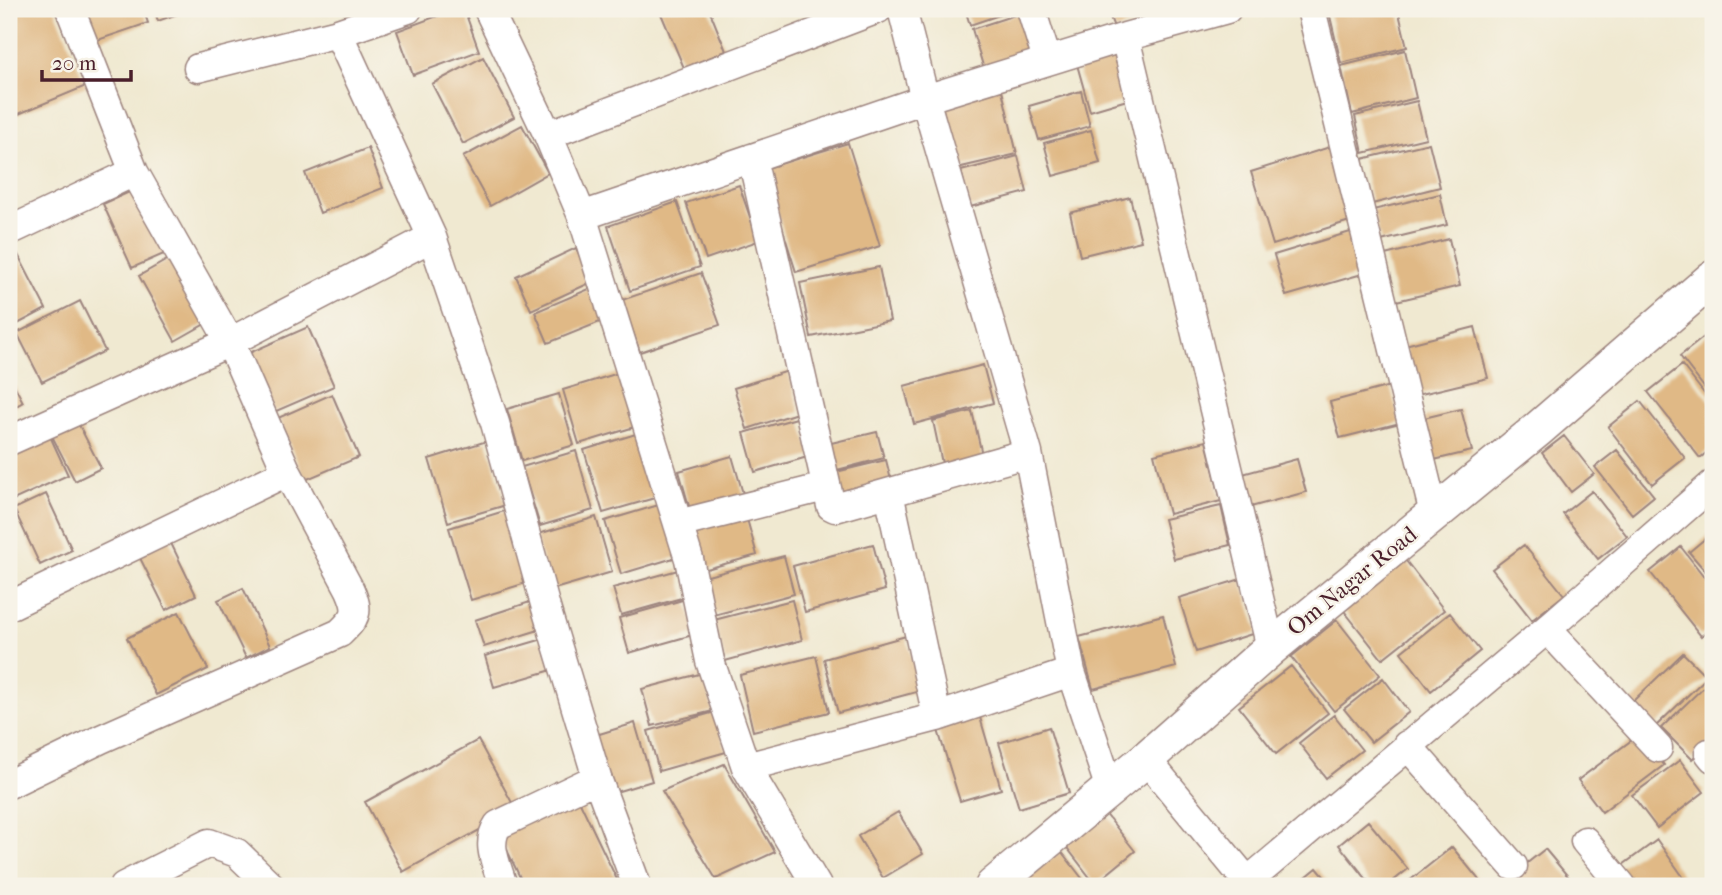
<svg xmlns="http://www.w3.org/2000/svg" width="1722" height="895" viewBox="0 0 1722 895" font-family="'IM FELL French Canon',serif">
	<rect width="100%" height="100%" fill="#f7f3e8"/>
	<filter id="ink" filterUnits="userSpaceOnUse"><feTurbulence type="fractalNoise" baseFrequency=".0143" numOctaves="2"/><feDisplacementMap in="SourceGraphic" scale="14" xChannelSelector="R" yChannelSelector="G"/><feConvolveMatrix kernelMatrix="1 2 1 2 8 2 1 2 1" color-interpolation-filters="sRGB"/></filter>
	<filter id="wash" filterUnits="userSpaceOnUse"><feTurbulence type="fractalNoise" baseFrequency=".00686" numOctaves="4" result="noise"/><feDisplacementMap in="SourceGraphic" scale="28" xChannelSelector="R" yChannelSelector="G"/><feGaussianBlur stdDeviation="1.57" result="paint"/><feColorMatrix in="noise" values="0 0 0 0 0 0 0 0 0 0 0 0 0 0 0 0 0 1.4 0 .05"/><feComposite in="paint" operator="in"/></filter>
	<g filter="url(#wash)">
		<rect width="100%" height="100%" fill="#f0e9d1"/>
		<g id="blocks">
			<path fill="#e0b986" d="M9,9H55L86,86L9,118Z
				M85,9H143L148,23L95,41Z
				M154,9H191L158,21Z
				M456,9H464L479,51L413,75L397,31Z
				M659,9H709L726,51L684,68Z
				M965,9H1017L970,25Z
				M1107,9H1159L1161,14L1115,30Z
				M1341,9H1398L1407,47L1341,63L1329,12Z
				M1021,13L1034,53L984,69L972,29Z
				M1113,50L1127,100L1090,111L1076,61Z
				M1405,50L1416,98L1352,114L1341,66Z
				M483,57L514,117L463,144L432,84Z
				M1001,86L1017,154L957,168L941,101Z
				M1081,91L1090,126L1039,140L1029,106Z
				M1417,101L1426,138L1363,153L1355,116Z
				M522,125L548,173L490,206L463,157Z
				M1091,130L1100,163L1053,176L1044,143Z
				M848,143L880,246L796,272L764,169Z
				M1429,143L1440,187L1372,204L1362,159Z
				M1333,146L1356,219L1273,245L1251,172Z
				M368,148L383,188L320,213L305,173Z
				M1018,156L1027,192L970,207L961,171Z
				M739,185L758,241L706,259L686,203Z
				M136,189L166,253L132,268L103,204Z
				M1440,194L1447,225L1381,241L1373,210Z
				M1130,197L1141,241L1080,256L1070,213Z
				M677,202L700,267L630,291L608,226Z
				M1357,230L1369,272L1286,296L1274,255Z
				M1449,239L1460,286L1396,301L1385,255Z
				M12,243L46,309L10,328L9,244Z
				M576,248L592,282L531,310L516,276Z
				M174,256L210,321L175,341L139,276Z
				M879,267L890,321L811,337L800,283Z
				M701,273L720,325L640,352L622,300Z
				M596,286L610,318L548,343L535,312Z
				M80,301L105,351L42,382L17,333Z
				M308,327L334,386L274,412L249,353Z
				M1475,327L1488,378L1417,395L1405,345Z
				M1709,333L1713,337V399L1680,356Z
				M983,365L993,403L914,424L904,386Z
				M1682,365L1713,405V447L1700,458L1648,392Z
				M625,371L641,425L579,444L563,390Z
				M788,371L800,412L747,429L734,388Z
				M9,375L23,402L9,410Z
				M1390,386L1400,423L1340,438L1330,402Z
				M332,394L359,457L305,480L278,418Z
				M559,394L574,445L522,461L507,409Z
				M1640,401L1685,458L1652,484L1608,427Z
				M1461,409L1472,451L1434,460L1424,418Z
				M972,411L983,459L943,468L933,421Z
				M800,417L811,456L755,472L744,433Z
				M76,419L101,468L75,481L50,432Z
				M48,432L68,475L9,502V450Z
				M877,432L884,458L829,472L823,445Z
				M639,433L658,497L603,513L584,450Z
				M1564,436L1594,474L1571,492L1542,453Z
				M487,441L506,505L448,522L429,459Z
				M1206,441L1221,501L1169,514L1154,454Z
				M1617,450L1654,496L1632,514L1595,467Z
				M576,451L593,510L540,526L522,467Z
				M732,456L744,497L691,513L679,471Z
				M1297,459L1306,492L1247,508L1239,475Z
				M886,460L893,488L843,501L836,472Z
				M1592,491L1627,536L1598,559L1563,514Z
				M46,494L72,550L40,565L14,509Z
				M662,504L677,557L621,574L605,521Z
				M1221,506L1230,545L1174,559L1164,519Z
				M514,508L536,580L471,600L449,528Z
				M745,512L757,555L703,570L691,528Z
				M596,517L612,572L551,590L535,535Z
				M1713,532V580L1689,552Z
				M169,539L196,595L166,610L138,554Z
				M873,544L885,590L805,612L793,566Z
				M1524,545L1564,595L1532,620L1492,569Z
				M1681,547L1713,588V627L1701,636L1650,572Z
				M784,556L794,594L710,616L700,578Z
				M1403,557L1444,610L1382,659L1341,607Z
				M678,570L685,597L621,615L613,588Z
				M1241,579L1258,632L1196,652L1179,598Z
				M243,588L270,646L246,658L218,600Z
				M686,599L696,634L629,653L619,618Z
				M792,600L802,640L725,661L714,620Z
				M533,601L542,629L484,647L475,620Z
				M179,612L208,669L156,695L127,638Z
				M1450,613L1480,651L1431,691L1401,652Z
				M1163,615L1176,667L1093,689L1079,637Z
				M1337,620L1380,675L1334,711L1291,657Z
				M906,636L920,691L838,713L824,659Z
				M543,639L552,670L494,687L485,656Z
				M1683,653L1707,677L1656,726L1632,702Z
				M816,656L829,712L753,731L740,675Z
				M1291,666L1328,713L1276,754L1239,707Z
				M703,673L713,711L652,726L642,689Z
				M1383,678L1409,712L1371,742L1344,709Z
				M1713,678V739L1692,759L1661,728Z
				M715,712L726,752L659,771L648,731Z
				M979,714L1001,789L960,801L937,727Z
				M1334,715L1362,750L1326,778L1299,743Z
				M635,723L652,781L609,794L593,736Z
				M1049,727L1069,793L1019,808L999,743Z
				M1640,734L1664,765L1602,812L1578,780Z
				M478,740L516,810L403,872L365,802Z
				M1680,760L1704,792L1657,828L1632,795Z
				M724,764L775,852L716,879L662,791Z
				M578,798L620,886H524L500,835Z
				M898,812L923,854L883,878L858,836Z
				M1105,813L1135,851L1095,884L1065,845Z
				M1368,821L1408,869L1387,886H1372L1339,845Z
				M1657,840L1686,881L1678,886H1628L1616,870Z
				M1452,847L1484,886H1403Z
				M1545,849L1576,886H1512L1506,880Z
				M1061,851L1088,886H1034L1027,878Z
				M1317,868L1332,886H1295Z"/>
		</g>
	</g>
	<g filter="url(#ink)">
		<use href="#blocks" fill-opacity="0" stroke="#9d847e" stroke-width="2"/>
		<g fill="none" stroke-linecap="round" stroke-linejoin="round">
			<defs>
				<path id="minor" d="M488,9L548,135L582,216L689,559L710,661L746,767L817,886
					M902,9L925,99L1028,453L1071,672L1110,789
					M1031,9L1047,60
					M1311,9L1434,514
					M338,33L408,9
					M1125,37L1271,648
					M198,68L338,33L432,237L495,423L546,608L597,778L637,886
					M548,135L878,9
					M752,158L831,506L835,508L1028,453
					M582,216L925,99L1125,37L1227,9
					M9,231L134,172
					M9,441L230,342L432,237
					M889,493L937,717
					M678,524L825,487
					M9,606L287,472
					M1547,629L1658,748
					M1407,745L1513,866
					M1709,753L1713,758
					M1146,759L1251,886
					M746,767L937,717L1071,672
					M9,784L101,739L340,633C356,617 360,613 350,590L287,472L230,342L134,172L70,9
					M1585,841L1622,886
					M1247,882L1547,629L1713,484
					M124,886L209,843L237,853L271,886
					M503,886C497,865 485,844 498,825L597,778"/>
				<path id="tertiary" d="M993,886L1146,759L1271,648L1537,430L1713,278"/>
			</defs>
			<use href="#minor" stroke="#9d847e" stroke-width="31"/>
			<use href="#tertiary" stroke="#9d847e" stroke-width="38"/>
			<use href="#minor" stroke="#fff" stroke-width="28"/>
			<use href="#tertiary" stroke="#fff" stroke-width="35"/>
		</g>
	</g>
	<g text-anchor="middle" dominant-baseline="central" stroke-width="5" stroke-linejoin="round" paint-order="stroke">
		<g font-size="23" fill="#4a1f2b" stroke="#f7f3e8">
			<text transform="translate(1352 581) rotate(-39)">Om Nagar Road</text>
		</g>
	</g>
	<rect width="1722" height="895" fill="none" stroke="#f7f3e8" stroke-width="35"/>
	<path d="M42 70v10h89v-10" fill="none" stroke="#4a1f2b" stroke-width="3.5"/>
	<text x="52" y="70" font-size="21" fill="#4a1f2b" stroke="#f7f3e8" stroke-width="5" paint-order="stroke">20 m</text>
</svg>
